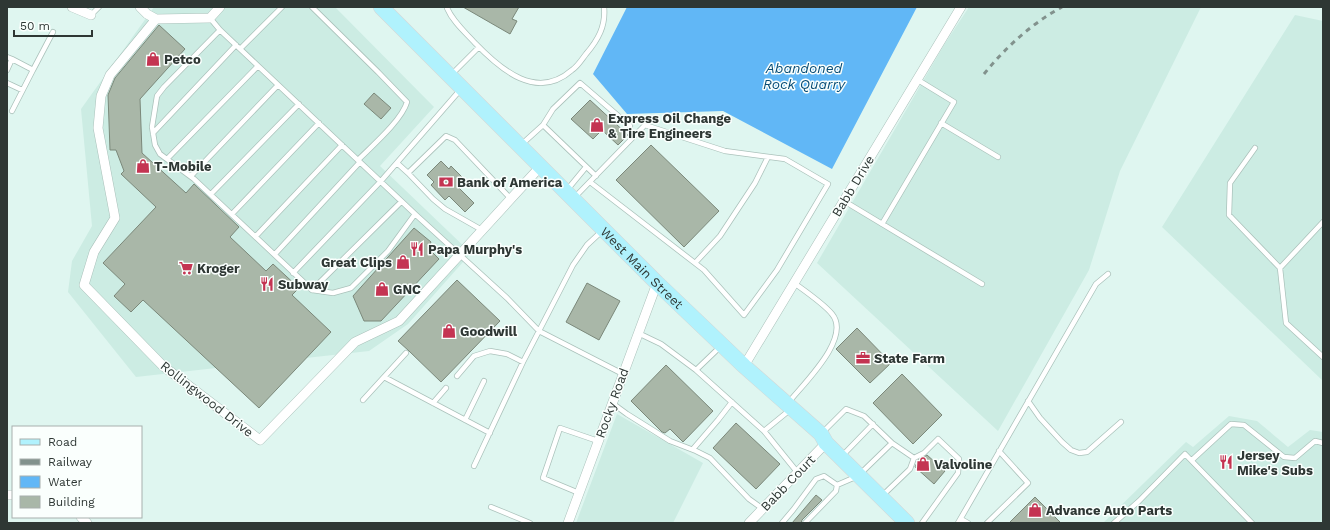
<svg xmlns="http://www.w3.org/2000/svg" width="1330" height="530" viewBox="0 0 1330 530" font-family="'Work Sans',sans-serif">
	<rect width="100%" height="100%" fill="#dff6f0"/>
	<path fill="#ccece3" d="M154,7H335L434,107L380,166L471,253L408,324L369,351L136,377L68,292L72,261L92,226L81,109Z
		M969,7H1201L1120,171L1089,270L998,431L817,263L944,45Z
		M1295,15L1323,21V381L1162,227Z
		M617,414L703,463L673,523H576Z
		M1229,416L1257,421L1288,447L1310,430L1323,432V523H1103L1186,442L1193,447Z"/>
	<path fill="#61b7f6" d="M627,7H917L832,169L723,111L627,114L593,74Z"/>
	<path fill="#a9b7a8" stroke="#7b887a" d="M463,7H519L512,19L517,21L510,34Z
		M159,25L185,49L140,99L142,153L186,193L194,184L239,227L230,237L266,271L273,264L299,288L292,295L331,332L259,408L143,300L131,312L114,296L125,284L103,263L156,207L121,174L124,171L116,150H110L108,95L115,78Z
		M374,93L391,108L381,119L364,104Z
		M590,100L628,135L618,145L602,130L593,139L571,119Z
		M651,145L719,211L684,247L616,180Z
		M441,161L449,169L451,166L466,181L459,188L474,203L465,212L449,196L445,200L431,185L434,182L427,175Z
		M414,228L431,242L428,248L439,259L381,321H364L353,296Z
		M457,280L500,321L441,382L409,351L398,341Z
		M587,283L620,301L599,340L566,322Z
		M857,328L891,363L870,383L836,349Z
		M666,365L713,411L683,442L670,429L665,433L662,432L631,401Z
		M902,374L942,415L913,444L873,403Z
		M736,423L780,464L756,489L713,448Z
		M927,455L945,471L934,484L915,467L918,460Z
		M816,495L822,500L802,520L801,523H792Z
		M1035,497L1061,523H1009Z"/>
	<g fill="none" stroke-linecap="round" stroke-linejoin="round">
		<defs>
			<path id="lane" d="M312,7L378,72L407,102C402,120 372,146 358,160
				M447,8C453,22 465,32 475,43C501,70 537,101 572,70C578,66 582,59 586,54C598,40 606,26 604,7
				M91,15L99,7
				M210,18L220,30L415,214L388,251L351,288L333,293L312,290L194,179L160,154L155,145L152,127L157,96L164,87L220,30
				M240,49L282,7
				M7,57L12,59
				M7,70L12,59L33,70L53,32
				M451,75L479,47
				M7,83L22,90
				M12,111L33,70
				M941,123L998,157
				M543,125L553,109L580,83L630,126
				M153,133L236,45
				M522,144L543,125L596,176
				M1255,148L1230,183L1229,215L1280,268L1286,323L1323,357
				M167,159L258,66
				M397,163L408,173L446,136L455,140L511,199
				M408,173L433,199L445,209L482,230
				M191,176L278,85
				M567,190L586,167
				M211,194L299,104
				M574,198L645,125L725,151L785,159L828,184L777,270L744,315L704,270L590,182
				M844,201L982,284
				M232,214L319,123
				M415,214L507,298L539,331L623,374
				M882,224L954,102L918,80
				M256,236L342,145
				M275,254L360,162
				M695,263L720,236L755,183L768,157
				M1280,268L1323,222
				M293,273L381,181L461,89
				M312,290L401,202
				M638,333L661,344L696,370L764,431L798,473
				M696,370L721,346
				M457,376L474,356L490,351L507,354L523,362
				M384,377L406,353
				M363,400L384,377L490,433
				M1028,401L1040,418L1062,442L1071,450L1079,453L1087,452L1121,422
				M789,402C803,384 852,338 832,314C824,304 805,291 794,283
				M433,403L446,388
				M612,403L627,414L670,441L696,451L710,458L749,499L763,509
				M465,420L484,381
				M764,431L791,409
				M822,433L846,409L864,416L892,443L858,476L837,485
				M892,443L914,458
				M693,449L718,420L732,402
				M842,456L873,424
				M1192,460L1231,424L1244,425L1284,457L1295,458L1315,441L1323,443
				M474,466L523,362L573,265L587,245L602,231
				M579,493L543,478L560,428L598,441
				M882,496L910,469L914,458L924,453L938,439L959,459L958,473L922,523
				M491,507L530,523
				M961,519L968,523
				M782,523L793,510L816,479L824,476L837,485
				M805,523L836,491L837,485
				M958,523L1096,284L1108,274
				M987,523L1028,483L999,451
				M1114,523L1139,501L1185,454L1252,523"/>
			<path id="street" d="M72,7L91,15
				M140,7L147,14L156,19
				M220,7L210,18L156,19L110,75L101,96L98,128L115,218L94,252L84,285L163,366L260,440L355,342L399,321L540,167
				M744,366L961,7
				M7,495H13
				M81,517L87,523
				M568,523L657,283
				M749,523L826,443"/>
			<g id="primary">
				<path id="s1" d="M381,7L657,283L744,366L821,434L826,443L907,523"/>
			</g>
		</defs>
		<use href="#lane" stroke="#abc2bb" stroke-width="6"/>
		<use href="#street" stroke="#abc2bb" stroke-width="10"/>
		<use href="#primary" stroke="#d5d7d6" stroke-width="16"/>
		<use href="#lane" stroke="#fff" stroke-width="4.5"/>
		<use href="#street" stroke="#fff" stroke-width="9"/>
		<use href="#primary" stroke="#b0f2fd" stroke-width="15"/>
		<path stroke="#82928d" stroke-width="3" stroke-dasharray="5 5" stroke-linecap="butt" d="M984,74C1006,47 1031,24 1062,7"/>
	</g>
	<defs>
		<symbol id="shop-bare" viewBox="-9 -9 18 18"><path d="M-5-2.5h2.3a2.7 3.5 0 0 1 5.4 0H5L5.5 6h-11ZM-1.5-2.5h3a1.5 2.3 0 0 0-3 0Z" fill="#c43452" stroke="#fafffd" stroke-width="2.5" paint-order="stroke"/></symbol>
		<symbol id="bank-bare" viewBox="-9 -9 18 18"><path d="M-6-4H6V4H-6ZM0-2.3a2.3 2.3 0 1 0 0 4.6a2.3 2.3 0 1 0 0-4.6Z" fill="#c43452" stroke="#fafffd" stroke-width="2.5" paint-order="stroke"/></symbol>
		<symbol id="restaurant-bare" viewBox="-9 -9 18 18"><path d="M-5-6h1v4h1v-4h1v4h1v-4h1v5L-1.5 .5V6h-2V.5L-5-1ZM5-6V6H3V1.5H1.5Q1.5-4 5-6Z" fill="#c43452" stroke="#fafffd" stroke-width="2.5" paint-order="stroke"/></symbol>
		<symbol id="supermarket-bare" viewBox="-9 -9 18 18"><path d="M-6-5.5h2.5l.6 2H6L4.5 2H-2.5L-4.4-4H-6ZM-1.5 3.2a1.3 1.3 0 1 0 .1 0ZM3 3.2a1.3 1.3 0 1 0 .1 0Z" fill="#c43452" stroke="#fafffd" stroke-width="2.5" paint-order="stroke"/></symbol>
		<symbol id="office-bare" viewBox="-9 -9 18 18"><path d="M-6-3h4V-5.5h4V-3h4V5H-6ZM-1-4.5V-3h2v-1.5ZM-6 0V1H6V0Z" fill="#c43452" stroke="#fafffd" stroke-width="2.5" paint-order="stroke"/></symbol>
	</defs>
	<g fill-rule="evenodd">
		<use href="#shop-bare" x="143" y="49" width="20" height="20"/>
		<use href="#shop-bare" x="587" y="115" width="20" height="20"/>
		<use href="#shop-bare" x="133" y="156" width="20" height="20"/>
		<use href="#bank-bare" x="436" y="172" width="20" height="20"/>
		<use href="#restaurant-bare" x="407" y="239" width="20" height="20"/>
		<use href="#shop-bare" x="393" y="252" width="20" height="20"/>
		<use href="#supermarket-bare" x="176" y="258" width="20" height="20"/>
		<use href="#restaurant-bare" x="257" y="274" width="20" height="20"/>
		<use href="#shop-bare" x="372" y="279" width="20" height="20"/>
		<use href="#shop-bare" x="439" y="321" width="20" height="20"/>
		<use href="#office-bare" x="853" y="348" width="20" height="20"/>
		<use href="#restaurant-bare" x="1216" y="452" width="20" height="20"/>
		<use href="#shop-bare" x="913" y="454" width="20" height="20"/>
		<use href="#shop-bare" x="1025" y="500" width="20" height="20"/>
	</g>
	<g text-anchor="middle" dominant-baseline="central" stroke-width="3" stroke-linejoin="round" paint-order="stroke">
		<g font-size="13" font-weight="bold" fill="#2e3734" stroke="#fafffd" text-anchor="start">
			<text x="164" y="59">Petco</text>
			<text x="608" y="118">Express Oil Change<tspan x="608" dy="15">&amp; Tire Engineers</tspan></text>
			<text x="154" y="166">T-Mobile</text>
			<text x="457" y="182">Bank of America</text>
			<text x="428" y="249">Papa Murphy's</text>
			<text x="392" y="262" text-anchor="end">Great Clips</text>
			<text x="197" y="268">Kroger</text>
			<text x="278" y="284">Subway</text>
			<text x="393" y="289">GNC</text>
			<text x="460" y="331">Goodwill</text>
			<text x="874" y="358">State Farm</text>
			<text x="1237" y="455">Jersey<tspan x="1237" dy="15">Mike's Subs</tspan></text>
			<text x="934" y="464">Valvoline</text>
			<text x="1046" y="510">Advance Auto Parts</text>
		</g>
		<g font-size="13" fill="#2e3734" stroke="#fafffd">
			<text transform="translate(853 186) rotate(-59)">Babb Drive</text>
			<text stroke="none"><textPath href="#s1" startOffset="369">West Main Street</textPath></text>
			<text transform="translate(207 399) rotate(38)">Rollingwood Drive</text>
			<text transform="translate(612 403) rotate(-70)">Rocky Road</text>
			<text transform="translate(788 483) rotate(-46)">Babb Court</text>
		</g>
		<g font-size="14" font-style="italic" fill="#074c75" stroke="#fafffd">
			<text x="804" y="68">Abandoned<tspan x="804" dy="16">Rock Quarry</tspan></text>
		</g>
	</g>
	<rect width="1330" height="530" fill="none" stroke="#2e3734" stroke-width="16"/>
	<rect x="12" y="426" width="130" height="92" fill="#fafffd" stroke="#a8afad"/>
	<rect x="20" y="439" width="20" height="6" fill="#b0f2fd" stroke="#a8afad"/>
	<text x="48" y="446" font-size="12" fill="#2e3734">Road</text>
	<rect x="20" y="459" width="20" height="6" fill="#82928d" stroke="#a8afad"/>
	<text x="48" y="466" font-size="12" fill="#2e3734">Railway</text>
	<rect x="20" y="476" width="20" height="12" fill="#61b7f6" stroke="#a8afad"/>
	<text x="48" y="486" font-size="12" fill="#2e3734">Water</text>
	<rect x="20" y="496" width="20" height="12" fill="#a9b7a8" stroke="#a8afad"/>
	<text x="48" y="506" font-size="12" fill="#2e3734">Building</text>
	<path d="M14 30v6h78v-6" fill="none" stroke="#2e3734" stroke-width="2"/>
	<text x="20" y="30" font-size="12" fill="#2e3734" stroke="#fafffd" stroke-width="3" paint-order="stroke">50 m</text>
</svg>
